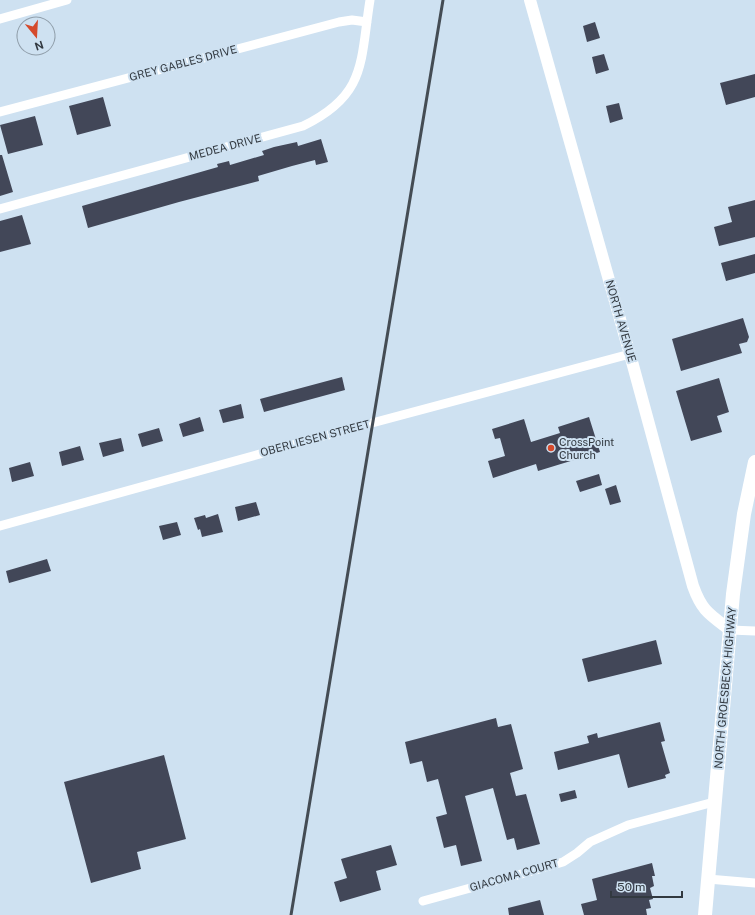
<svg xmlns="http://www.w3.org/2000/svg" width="755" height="915" viewBox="0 0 755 915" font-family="'Public Sans',sans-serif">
	<rect width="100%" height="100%" fill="#cee1f1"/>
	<path fill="#424758" d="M595,22L600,38L587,42L583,26Z
		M604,54L609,70L596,74L592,57Z
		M755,74V97L726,105L720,83Z
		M103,97L111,126L77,135L69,106Z
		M619,103L623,119L610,123L606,106Z
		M35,116L43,145L8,154L0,125Z
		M321,139L328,162L316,165L315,160L292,166L258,176L259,181L179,202L88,228L82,206L218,167L217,164L229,161L230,165L264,155L262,151L274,147L297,142L298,146Z
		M0,155H2L13,192L0,196Z
		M755,200V237L719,246L714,227L732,222L728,207Z
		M22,215L31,244L0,252V221Z
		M755,254V273L726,281L721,263Z
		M743,318L749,337L747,342L739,344L742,353L681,371L672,339Z
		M342,377L345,390L264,412L260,399Z
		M719,378L729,412L717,416L722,432L691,441L676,391Z
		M241,404L244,418L223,423L219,410Z
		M200,417L204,431L183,437L179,424Z
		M589,417L600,452L538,471L536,464L493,478L488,461L505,456L500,438L495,439L492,429L524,419L531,442L560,433L558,427Z
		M159,428L163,441L142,447L138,434Z
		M121,438L124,451L103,457L99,443Z
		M80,446L84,460L62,466L59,452Z
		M30,462L34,476L12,482L9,468Z
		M599,474L602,485L580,492L576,481Z
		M616,485L621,502L610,505L605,489Z
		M256,502L260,515L238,521L235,507Z
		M218,514L223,532L202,537L200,529L198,530L194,518L205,515L206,518Z
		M177,522L181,535L163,540L159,526Z
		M47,559L51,571L9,583L6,571Z
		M656,640L662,664L588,682L582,659Z
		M496,718L498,727L511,724L523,769L510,773L516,796L526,794L540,844L517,850L514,838L507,840L493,788L465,796L482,861L461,866L456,845L444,848L436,817L447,814L438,779L427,782L422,761L410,764L405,742Z
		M660,722L665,741L661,742L670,773L665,775L666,778L628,788L619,754L558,770L554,752L589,743L587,736L597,733L598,738Z
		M164,755L186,839L137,852L141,869L91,883L64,782Z
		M575,790L577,798L561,802L559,794Z
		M391,845L397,865L376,871L381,890L340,902L334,882L347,878L341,859Z
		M652,863L655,876H652L654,886L650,888L653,899L649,900L651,908L646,909L647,915H584L581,904L597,900L592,879Z
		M540,900L544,915H509L508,908Z"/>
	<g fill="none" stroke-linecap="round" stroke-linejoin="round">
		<path stroke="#fff" stroke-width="9" d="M0,19L67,0
			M0,112L339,22L352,20L367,22
			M0,209L303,126C367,95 360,62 370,0
			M0,526L372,423L630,354
			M730,630L755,631
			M708,879L755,883
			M423,901L536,870L563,862L577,853L590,842L628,825L714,802"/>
		<path stroke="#fff" stroke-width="12" d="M530,0L631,358L693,586C702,611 709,614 730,630"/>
		<path stroke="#fff" stroke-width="14" d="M705,915L733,594L744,514L755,462"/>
		<path stroke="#444c54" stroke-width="3" d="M291,915L443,0"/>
	</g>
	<circle fill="#d54a2c" stroke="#cee1f1" stroke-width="1.5" cx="551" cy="448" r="4"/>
	<g text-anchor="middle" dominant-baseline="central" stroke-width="4" stroke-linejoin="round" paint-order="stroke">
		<g font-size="11" fill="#323940" stroke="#cee1f1">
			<text transform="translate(183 63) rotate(-15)">GREY GABLES DRIVE</text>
			<text transform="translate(225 147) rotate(-15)">MEDEA DRIVE</text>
			<text transform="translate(621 321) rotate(74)">NORTH AVENUE</text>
			<text transform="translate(315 438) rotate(-15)">OBERLIESEN STREET</text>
			<text transform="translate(725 688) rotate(-85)">NORTH GROESBECK HIGHWAY</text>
			<text transform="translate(514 875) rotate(-16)">GIACOMA COURT</text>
		</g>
		<g font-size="11" fill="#323940" stroke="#cee1f1" text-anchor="start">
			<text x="559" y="442">CrossPoint<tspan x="559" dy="13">Church</tspan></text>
		</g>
	</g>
	<g transform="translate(36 36) rotate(162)"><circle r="19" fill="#cee1f1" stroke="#909eaa"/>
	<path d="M0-3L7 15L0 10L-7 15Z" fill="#d54a2c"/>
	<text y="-6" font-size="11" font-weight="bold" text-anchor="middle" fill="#323940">N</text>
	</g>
	<path d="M611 891v6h71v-6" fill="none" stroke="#323940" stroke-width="2"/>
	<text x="617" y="891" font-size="12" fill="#323940" stroke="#cee1f1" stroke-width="3" paint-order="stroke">50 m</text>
</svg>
